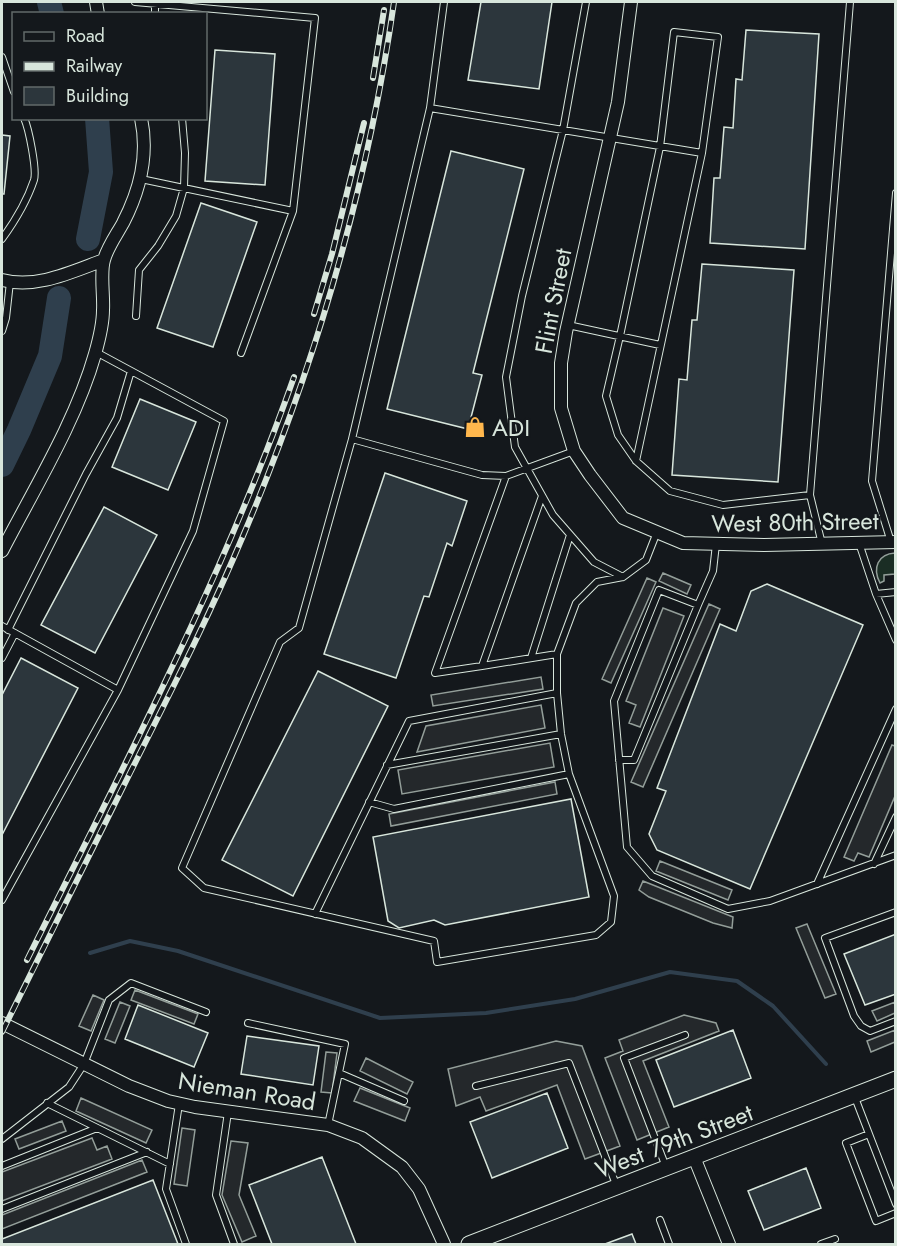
<svg xmlns="http://www.w3.org/2000/svg" width="897" height="1246" viewBox="0 0 897 1246" font-family="Jost,sans-serif">
	<rect width="100%" height="100%" fill="#14181c"/>
	<path fill="#1a2d24" stroke="#939e99" stroke-width="1.5" d="M895,553V574L884,575V581L880,583C872,568 878,554 895,553Z"/>
	<path fill="#24282b" stroke="#939e99" stroke-width="1.5" d="M663,573L691,585L687,594L659,581Z
		M647,578L656,582L611,683L602,679Z
		M709,604L720,609L643,787L631,782Z
		M663,608L684,616L640,727L629,723L636,705L626,701Z
		M541,677L543,689L433,706L431,695Z
		M541,705L545,728L417,752L426,726Z
		M550,743L554,767L402,794L398,770Z
		M892,745L895,746V796L869,857L858,853L854,861L844,857Z
		M555,782L557,794L391,826L389,814Z
		M660,861L732,890L728,900L656,871Z
		M643,881L733,917L732,928L713,923L649,897L639,890Z
		M807,924L836,994L825,998L796,928Z
		M135,990L198,1014L194,1024L131,1000Z
		M93,995L104,1000L91,1031L79,1026Z
		M120,1002L130,1006L115,1043L105,1039Z
		M895,1002V1013L877,1021L872,1011Z
		M684,1015L716,1023L719,1031L643,1061L669,1127L637,1140L605,1058L623,1051L619,1040Z
		M895,1030V1042L871,1052L867,1041Z
		M556,1041L582,1046L620,1146L585,1159L557,1085L486,1111L480,1097L456,1106L448,1069Z
		M326,1052L337,1053L332,1093L321,1092Z
		M366,1058L413,1082L407,1094L360,1071Z
		M360,1088L410,1108L405,1121L354,1101Z
		M81,1098L152,1130L146,1143L76,1111Z
		M62,1121L66,1131L19,1149L15,1139Z
		M182,1128L195,1130L187,1186L174,1184Z
		M92,1138L97,1150L107,1146L112,1159L2,1201V1172Z
		M231,1141L248,1143L239,1195L256,1236L242,1242L222,1195Z
		M142,1160L147,1172L2,1229V1215Z"/>
	<g fill="none" stroke-linecap="round" stroke-linejoin="round">
		<path stroke="#2f3f4d" stroke-width="4" d="M90,953L130,941L178,951L380,1018L486,1013L575,999L670,972L737,981L773,1006L826,1064"/>
		<path stroke="#2f3f4d" stroke-width="24" d="M49,2L52,14
			M88,239L101,172L97,118
			M2,465L19,430L50,356L59,298"/>
	</g>
	<path fill="#2c363c" stroke="#d8e6dc" stroke-width="1.5" d="M481,2H552L539,89L468,80Z
		M746,30L819,34L805,249L710,243L714,178H720L724,127L733,128L736,79L742,80Z
		M215,50L275,54L265,185L205,181Z
		M2,135L10,136L4,194H2Z
		M451,151L524,169L473,373L482,375L468,429L387,409Z
		M201,203L257,222L213,347L157,328Z
		M702,264L794,270L778,482L672,475L679,379L687,380L692,320H697Z
		M140,399L196,422L168,490L112,467Z
		M385,473L467,501L452,546L447,543L429,597L424,596L396,678L324,654Z
		M104,507L157,535L95,653L41,625Z
		M767,584L863,625L750,889L657,850L649,834L666,791L657,788L720,624L736,631L751,591Z
		M21,658L78,688L2,835V695Z
		M318,671L388,706L293,896L222,860Z
		M571,799L589,897L445,925L434,920L399,928L388,921L373,837Z
		M896,934V994L865,1005L844,954Z
		M138,1005L208,1033L194,1067L125,1039Z
		M733,1030L751,1078L674,1107L656,1060Z
		M247,1036L319,1046L313,1085L241,1074Z
		M547,1093L568,1148L492,1178L470,1122Z
		M322,1157L356,1244H272L249,1185Z
		M806,1168L821,1208L764,1230L748,1191Z
		M153,1180L178,1244H2V1239Z
		M632,1234L636,1244H605Z"/>
	<g fill="none" stroke-linecap="round" stroke-linejoin="round">
		<defs>
			<path id="service" d="M135,2L315,18L293,211L241,353
				M586,2L563,130L522,296L506,377L515,447L553,515L594,562L623,577
				M155,14V2
				M2,57L14,92
				M430,108L702,153
				M141,179L293,211
				M2,239C15,221 27,201 34,180C37,170 29,129 24,118
				M136,316L139,270L158,246L176,216L184,188L185,153L182,118
				M568,325L660,345
				M2,331L6,318L10,282
				M352,439L430,108L444,2
				M574,451L506,476L482,475L352,439L299,628L280,642L182,868L204,888L434,941L437,962L596,935L611,922L614,896L569,774L561,734L557,693V654L576,603L597,582L623,577L646,560L657,532
				M636,461L702,153L718,37L674,32L660,147L620,336L606,396L618,435L636,461L670,491L723,505L810,495
				M542,496L482,666L557,654
				M891,542L872,481L896,193
				M859,543L876,594L896,592
				M716,544L713,571L698,605L659,590L614,701L627,847L652,876L728,909L770,901L896,855
				M822,544L810,495L850,2
				M876,594L896,640
				M2,626L118,690
				M8,630L86,474L117,418L131,371
				M2,658L15,633
				M531,658L570,535
				M482,666L435,673L506,476
				M619,760H634L698,605
				M387,765L561,734
				M369,802L394,809L569,774
				M874,864L896,817
				M817,884L896,709
				M2,900L118,690L193,531L224,421L96,352
				M896,912L825,938L854,1016L861,1026L870,1031L896,1021
				M315,914L409,721L557,693
				M248,1023L345,1044L328,1125
				M339,1073L404,1101
				M476,1086L569,1063L617,1187
				M854,1095L896,1204
				M47,1103L170,1164
				M179,1104L166,1189L186,1244
				M228,1112L216,1195L234,1244
				M869,1134L846,1143L876,1221L896,1213
				M2,1139L69,1087L84,1064L109,1000L131,983L206,1012
				M2,1166L97,1128
				M666,1167L624,1058L685,1035
				M2,1209L147,1152
				M660,1220L669,1244
				M821,1244L835,1239"/>
			<path id="minor" d="M96,2L98,14
				M631,2L618,102L566,332L561,363V408L574,451L590,475L623,518L683,543L764,545L896,542
				M2,280C37,289 71,272 104,260
				M2,551C34,489 76,421 95,354C99,340 103,324 103,310C104,296 100,273 104,260C107,248 117,234 123,223C140,190 149,156 141,118
				M2,1023L129,1086L168,1101L195,1107L328,1125L362,1138L402,1167L419,1189L444,1244
				M694,1157L729,1244"/>
			<path id="tertiary" d="M469,1244L896,1079"/>
		</defs>
		<use href="#service" stroke="#d8e6dc" stroke-width="8"/>
		<use href="#minor" stroke="#d8e6dc" stroke-width="14"/>
		<use href="#tertiary" stroke="#d8e6dc" stroke-width="17"/>
		<use href="#service" stroke="#14181c" stroke-width="6"/>
		<use href="#minor" stroke="#14181c" stroke-width="12"/>
		<use href="#tertiary" stroke="#14181c" stroke-width="15"/>
		<defs>
			<path id="rail" d="M373,78L384,10
				M314,314L332,254L364,123
				M27,960C122,769 223,579 294,377
				M2,1032C45,946 87,859 130,773C169,695 209,617 243,536C315,366 368,185 394,2"/>
		</defs>
		<use href="#rail" stroke="#d8e6dc" stroke-width="6"/>
		<use href="#rail" stroke="#14181c" stroke-width="4" stroke-dasharray="11" stroke-linecap="butt"/>
	</g>
	<defs>
		<symbol id="shop-bare" viewBox="-9 -9 18 18"><path d="M-5-2.5h2.3a2.7 3.5 0 0 1 5.4 0H5L5.5 6h-11ZM-1.5-2.5h3a1.5 2.3 0 0 0-3 0Z" fill="#ffb74d" stroke="#14181c" stroke-width="2.5" paint-order="stroke"/></symbol>
	</defs>
	<g fill-rule="evenodd">
		<use href="#shop-bare" x="460" y="412" width="30" height="30"/>
	</g>
	<g text-anchor="middle" dominant-baseline="central" stroke-width="4.5" stroke-linejoin="round" paint-order="stroke">
		<g font-size="24" fill="#d8e6dc" stroke="#14181c">
			<text transform="translate(553 301) rotate(-79)">Flint Street</text>
			<text transform="translate(795 522) rotate(-1)">West 80th Street</text>
			<text transform="translate(247 1091) rotate(9)">Nieman Road</text>
			<text transform="translate(674 1141) rotate(-21)">West 79th Street</text>
		</g>
		<g font-size="24" fill="#d8e6dc" stroke="#14181c" text-anchor="start">
			<text x="492" y="427">ADI</text>
		</g>
	</g>
	<rect width="897" height="1246" fill="none" stroke="#d8e6dc" stroke-width="6"/>
	<rect x="12" y="12" width="195" height="108" fill="#14181c" stroke="#626a69" stroke-width="1.5"/>
	<rect x="24" y="32" width="30" height="9" fill="#14181c" stroke="#626a69" stroke-width="1.5"/>
	<text x="66" y="42" font-size="18" fill="#d8e6dc">Road</text>
	<rect x="24" y="62" width="30" height="9" fill="#d8e6dc" stroke="#626a69" stroke-width="1.5"/>
	<text x="66" y="72" font-size="18" fill="#d8e6dc">Railway</text>
	<rect x="24" y="87" width="30" height="18" fill="#2c363c" stroke="#626a69" stroke-width="1.5"/>
	<text x="66" y="102" font-size="18" fill="#d8e6dc">Building</text>
</svg>
